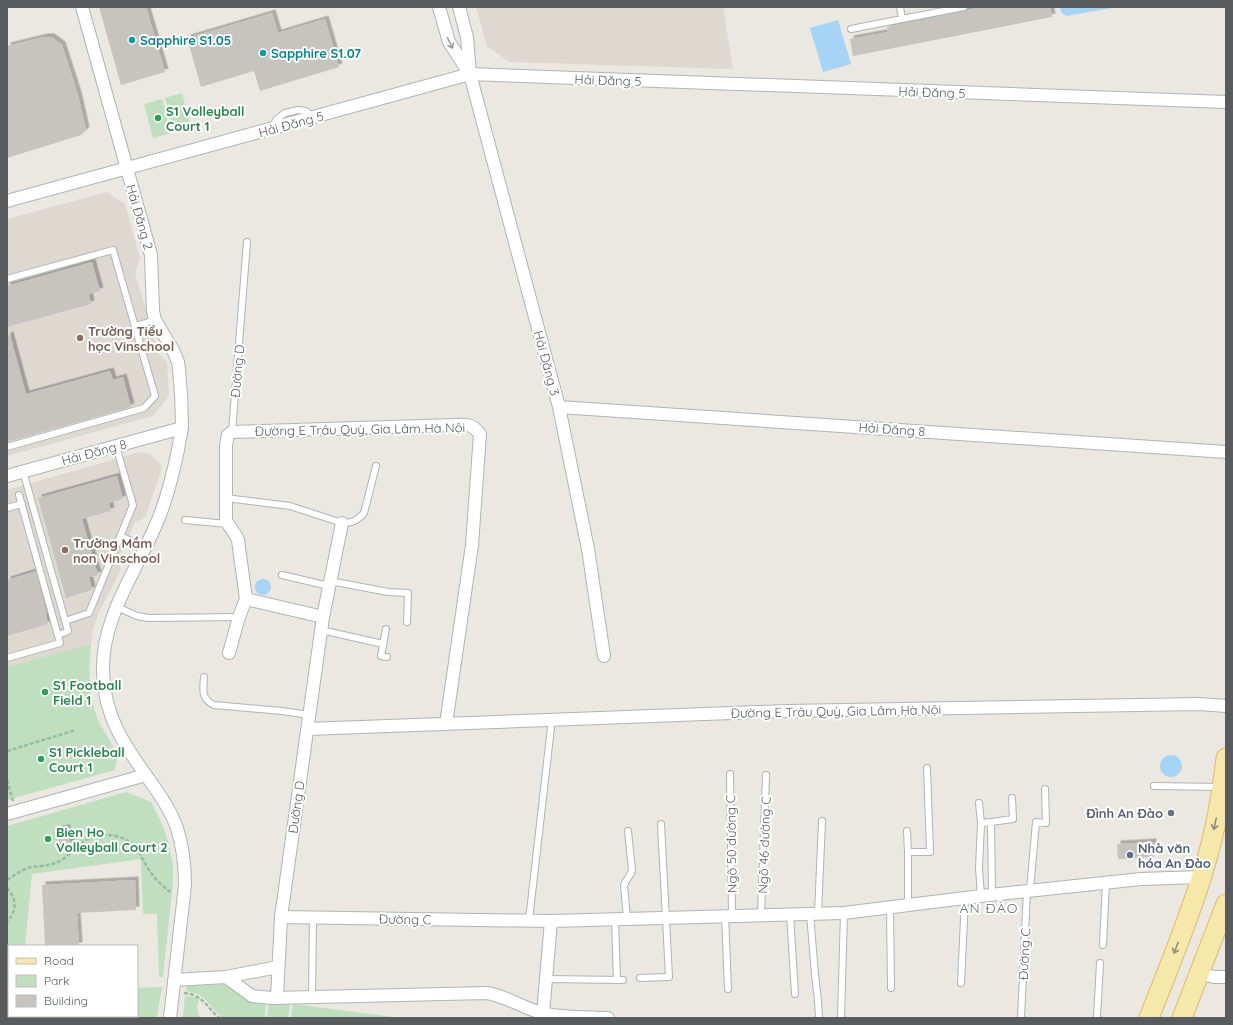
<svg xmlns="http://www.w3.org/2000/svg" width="1233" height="1025" viewBox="0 0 1233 1025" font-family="Quicksand,sans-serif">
	<defs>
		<filter id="shadow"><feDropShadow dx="3.5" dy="-3.5" stdDeviation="0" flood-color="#0004"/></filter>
	</defs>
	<rect width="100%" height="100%" fill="#eae8e0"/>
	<path fill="#ddd9d1" d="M476,7H723L733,69L509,62L487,46Z
		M107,192L125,204L140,258L135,273L159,353L167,363L169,396L153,416L7,456V219Z
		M140,452L150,454L158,461L161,466V471L145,518L135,522L118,560L121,570L98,614L93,630L91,644L7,667V490Z"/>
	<path fill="#bfdfbf" d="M182,93L191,127L174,132L165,98Z
		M162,99L171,133L153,138L144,104Z
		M91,644C89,668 88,694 97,717C100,726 116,749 117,755C118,759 115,766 115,770L7,800V667Z
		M126,792L151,802L162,824L168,841L173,865V882L163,977H159L157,914H143L141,859L32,874L25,946H9V987L7,986V826Z
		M229,984C241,993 251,1002 266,1005L265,1018H222L204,998L197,994L186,991L187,986Z
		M162,987L157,1016L154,1018H76L68,1016H137V988Z
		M185,996L200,998C196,1005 196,1012 201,1018H183Z
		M269,1003L290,1005L288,1018H267Z
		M293,1004L393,1017L291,1018Z"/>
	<path fill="#a5d4f5" d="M1060,7H1118L1066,16L1061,12Z
		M838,20L851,64L823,72L810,28Z
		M255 587a8 8 0 1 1 16 0a8 8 0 1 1-16 0Z
		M1160 766a11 11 0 1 1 22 0a11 11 0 1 1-22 0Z"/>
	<path fill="#c7c4bf" filter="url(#shadow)" d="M99,7H146L165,72L121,85Z
		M983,7H1050L1052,17L853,56L850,39L888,32L887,27Z
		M272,13L278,33L325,19L339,67L260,91L254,71L201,87L187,38Z
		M44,37H51L62,45L78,95L86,130L81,135L7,158V46Z
		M92,262L100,291L89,294L91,304L7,327V286Z
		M10,335L26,394L110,371L113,380L123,377L131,407L7,442V336Z
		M117,476L123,499L109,503L111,511L82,519L98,575L89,577L92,590L66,598L38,498Z
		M36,571L47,614L46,615L48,624L7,636V580Z
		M66,828L71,844L61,847L56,830Z
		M1153,842L1154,857L1118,859L1117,844Z
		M135,880L136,910L77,913L79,946H45L42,885Z"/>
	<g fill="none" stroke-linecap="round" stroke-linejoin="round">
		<defs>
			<path id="lane" d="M900,7L902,19L964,7
				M851,29L902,19
				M272,127L277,119L285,113L298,110L306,111L313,118
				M7,279L113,250L155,396L144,408L7,447
				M135,326L155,320
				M232,432L247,242
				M23,471L68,631L58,635
				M226,498L290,506L342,523C352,523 357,521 364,513L376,466
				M7,508L22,504
				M185,520L227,524
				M120,536L145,547
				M282,575L329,586
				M330,581L388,592L408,593L407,622
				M117,607L137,616L148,618L239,617
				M65,621L89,613L133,505L116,446
				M386,629L381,656L387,657
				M321,630L383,644
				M7,658L60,643L19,495
				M204,677C203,690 201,699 214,705L282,711L309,715
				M730,774L732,915
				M1154,786L1221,787
				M979,803L981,823L991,822L992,894
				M991,822L1013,819L1012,798
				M981,823L979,868L981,896
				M907,831L908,852
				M1030,890L1036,822L1046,823L1045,789
				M908,905V852H930L927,768
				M890,907L891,988
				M818,913L822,821
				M761,914L766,775
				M790,914L795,994
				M810,914L815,974L818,1001L819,1018
				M725,915L728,989
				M627,918L624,885C626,879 631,876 632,870L628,831
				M615,919L617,980
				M529,920L552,719
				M1103,945L1106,882
				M640,978L669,977L661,824
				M546,979L623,980
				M961,983L965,898
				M312,998L313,918
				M841,1018L844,913
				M1021,1018L1027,891
				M1097,1018L1100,963"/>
			<path id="street" d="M82,7L151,255L153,311L155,320L173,350L178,362L179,369C181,388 182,408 182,427C181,434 179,443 178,450C173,474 167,498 158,520C138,569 101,617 103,672C104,717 125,746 150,781C161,796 171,811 177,828C183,847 185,866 185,885L170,1018
				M439,7L449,42L469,73
				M459,7L467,37L470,74L559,407L588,549L604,656
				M7,201L470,74L1226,102
				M559,407L1226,452
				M7,476L182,428
				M246,599L323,617
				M229,653L239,617L246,599L238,540C235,532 228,526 226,520V445L228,435L232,432L454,425C467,424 472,424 480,434L472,545L446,724
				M307,729L787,711L1199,704L1226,706
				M7,814L146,775
				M281,917L551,921L844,913L981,896L1141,879L1201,877
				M1199,973L1214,977H1226
				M226,977L252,996L272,998L487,993C506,996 523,1008 542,1013C561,1018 588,1017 608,1018
				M174,980L226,977L278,967
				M277,998L281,917L323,617L342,523
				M543,1014L551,921"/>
			<path id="secondary" d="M19,1016L23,1018"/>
			<path id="primary" d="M1149,1018C1168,969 1189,920 1204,869C1215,833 1222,795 1226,758
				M1182,1018L1226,904"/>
		</defs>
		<use href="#lane" stroke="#b1b3b6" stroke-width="8"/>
		<use href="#street" stroke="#b1b3b6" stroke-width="14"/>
		<use href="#secondary" stroke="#b2b5b9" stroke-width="19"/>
		<use href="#primary" stroke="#e1bb62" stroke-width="21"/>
		<path stroke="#97bda1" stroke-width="2.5" stroke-dasharray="4 2" stroke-linecap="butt" d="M7,751L76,730
			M7,780L13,801
			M7,880C15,875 23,869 31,867C40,866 49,866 58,862C68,857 75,848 84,841C98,832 120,833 132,844C140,851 143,861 149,870C155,879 163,887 172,893
			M7,888C17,899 17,911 7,922
			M7,951L9,953
			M184,993C203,995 206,1006 219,1018"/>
		<use href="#lane" stroke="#fff" stroke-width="6"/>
		<use href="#street" stroke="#fff" stroke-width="12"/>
		<use href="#secondary" stroke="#fff" stroke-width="17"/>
		<use href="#primary" stroke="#f5e8aa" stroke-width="19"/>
	</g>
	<defs><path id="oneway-shaft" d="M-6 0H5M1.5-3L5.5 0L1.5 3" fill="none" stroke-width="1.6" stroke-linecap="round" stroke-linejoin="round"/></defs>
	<use stroke="#9b9d9f" href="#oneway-shaft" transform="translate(450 43) rotate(64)"/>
	<g stroke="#908d79">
		<use href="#oneway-shaft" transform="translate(1215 824) rotate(102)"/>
		<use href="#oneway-shaft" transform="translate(1176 948) rotate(111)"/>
	</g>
	<g fill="#0f9aa8" stroke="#fff" stroke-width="1.5">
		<circle cx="132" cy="40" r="4"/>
		<circle cx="263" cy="53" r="4"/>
	</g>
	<g fill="#2e9e5b" stroke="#fff" stroke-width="1.5">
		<circle cx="158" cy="118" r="4"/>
		<circle cx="45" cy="692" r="4"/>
		<circle cx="41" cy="759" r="4"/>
		<circle cx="48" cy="839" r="4"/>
	</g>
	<g fill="#8d6e63" stroke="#fff" stroke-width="1.5">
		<circle cx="80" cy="338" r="4"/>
		<circle cx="65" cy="550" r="4"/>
	</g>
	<circle fill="#6b7280" stroke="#fff" stroke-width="1.5" cx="1171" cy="813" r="4"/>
	<circle fill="#5c6f8a" stroke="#fff" stroke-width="1.5" cx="1130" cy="855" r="4"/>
	<g text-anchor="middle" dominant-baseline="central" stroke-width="4" stroke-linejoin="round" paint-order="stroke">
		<g font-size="13" font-weight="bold" fill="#0d838f" stroke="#fff" text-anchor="start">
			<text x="140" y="40">Sapphire S1.05</text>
			<text x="271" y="53">Sapphire S1.07</text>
		</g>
		<g font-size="13" fill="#595c5f" stroke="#fff">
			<text transform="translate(608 80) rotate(2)">Hải Đăng 5</text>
			<text transform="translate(932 92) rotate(2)">Hải Đăng 5</text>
			<text transform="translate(291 124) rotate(-15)">Hải Đăng 5</text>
			<text transform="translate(140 217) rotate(74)">Hải Đăng 2</text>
			<text transform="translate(547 363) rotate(75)">Hải Đăng 3</text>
			<text transform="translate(237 371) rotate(-85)">Đường D</text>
			<text transform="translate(360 429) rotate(-1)">Đường E Trâu Quỳ, Gia Lâm Hà Nội</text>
			<text transform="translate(892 429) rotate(4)">Hải Đăng 8</text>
			<text transform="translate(94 452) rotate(-15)">Hải Đăng 8</text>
			<text transform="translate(836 711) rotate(-1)">Đường E Trâu Quỳ, Gia Lâm Hà Nội</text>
			<text transform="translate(296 807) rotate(-82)">Đường D</text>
			<text transform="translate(731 844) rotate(-91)">Ngõ 50 đường C</text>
			<text transform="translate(764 845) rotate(-88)">Ngõ 46 đường C</text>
			<text transform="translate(405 919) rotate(1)">Đường C</text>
			<text transform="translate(1024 954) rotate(-87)">Đường C</text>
		</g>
		<g font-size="13" font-weight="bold" fill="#27864d" stroke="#fff" text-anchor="start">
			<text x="166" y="111">S1 Volleyball<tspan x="166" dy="15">Court 1</tspan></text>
			<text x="53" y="685">S1 Football<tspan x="53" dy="15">Field 1</tspan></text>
			<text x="49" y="752">S1 Pickleball<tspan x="49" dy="15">Court 1</tspan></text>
			<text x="56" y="832">Bien Ho<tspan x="56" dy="15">Volleyball Court 2</tspan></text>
		</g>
		<g font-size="13" font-weight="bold" fill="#785e54" stroke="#fff" text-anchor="start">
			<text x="88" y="331">Trường Tiểu<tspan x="88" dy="15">học Vinschool</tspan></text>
			<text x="73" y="543">Trường Mầm<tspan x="73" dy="15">non Vinschool</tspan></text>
		</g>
		<g font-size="13" font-weight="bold" fill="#5b616d" stroke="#fff" text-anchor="end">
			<text x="1163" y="813">Đình An Đào</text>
		</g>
		<g font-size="13" font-weight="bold" fill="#4e5e75" stroke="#fff" text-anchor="start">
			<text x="1138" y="848">Nhà văn<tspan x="1138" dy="15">hóa An Đào</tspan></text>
		</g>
		<g font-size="14" letter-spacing="1" fill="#6a6e71" stroke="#fff">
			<text x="989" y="908">AN ĐÀO</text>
		</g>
	</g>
	<rect width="1233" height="1025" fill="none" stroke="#595c5f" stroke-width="16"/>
	<rect x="8" y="945" width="130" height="72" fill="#ffffff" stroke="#bdbebf"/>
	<rect x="16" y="958" width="20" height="6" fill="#f5e8aa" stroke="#bdbebf"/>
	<text x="44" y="965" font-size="12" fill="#595c5f">Road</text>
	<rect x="16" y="975" width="20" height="12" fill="#bfdfbf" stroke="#bdbebf"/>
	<text x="44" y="985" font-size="12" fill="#595c5f">Park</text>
	<rect x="16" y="995" width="20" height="12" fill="#c7c4bf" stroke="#bdbebf"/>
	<text x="44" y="1005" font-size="12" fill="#595c5f">Building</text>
</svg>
